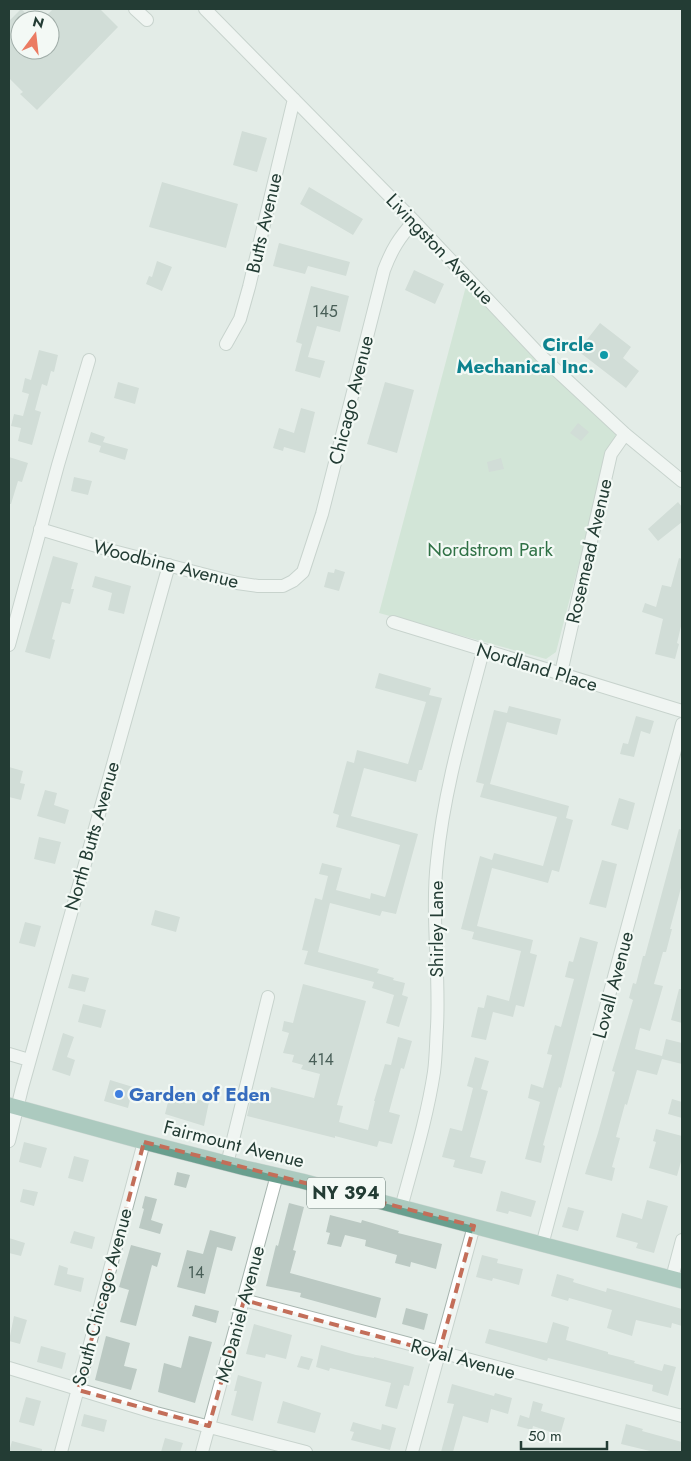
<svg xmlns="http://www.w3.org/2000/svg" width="691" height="1461" viewBox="0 0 691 1461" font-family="Jost,sans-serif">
	<rect width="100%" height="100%" fill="#e3ece7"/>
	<path fill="#bddcc3" d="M466,286L616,434L604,467L556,652L546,659L379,613Z"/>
	<path fill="#bbc9c3" d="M21,9L34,20H20V50H50V20H42L53,9H100L118,27L37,110L20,94L23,92L9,78V21Z
		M242,131L267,138L257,172L233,165Z
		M162,182L238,204L226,248L149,227Z
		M309,187L363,219L353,235L300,204Z
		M279,243L350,262L346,276L308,266L305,274L273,266Z
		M157,261L172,267L162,291L146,284L149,276L152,277Z
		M414,270L444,284L435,304L405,290Z
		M311,286L349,296L340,332L317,326L308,357L325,361L320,378L295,371L302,344L296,342Z
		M600,323L631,347L623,358L639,371L626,388L578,351Z
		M39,350L58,355L54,372L51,371L47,386L42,384L35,410L41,412L32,445L18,441L21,428L11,426L14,414L23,416L29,394L22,392L25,378L31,380Z
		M118,382L139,388L135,404L114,398Z
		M385,382L414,390L397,453L367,444Z
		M301,408L315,412L305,453L284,447L283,451L273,448L279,428L294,433Z
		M578,423L589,432L581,441L570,433Z
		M91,432L105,437L103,442L128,449L125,460L99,452L101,446L88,442Z
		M9,457L28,463L22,482L18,481L11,504H9Z
		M501,458L504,469L489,472L487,462Z
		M74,477L92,481L88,495L71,491Z
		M678,502L682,507V522L658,541L648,529Z
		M53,556L78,563L71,589H74L70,604L62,602L52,639L55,640L50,659L25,652Z
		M679,558L682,559V622L677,643L679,644L675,659L655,654L663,619L642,612L645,603L656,607L662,585L671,587Z
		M335,569L345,572L339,591L324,587L328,572L334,573Z
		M95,576L131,586L124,614L108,610L112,593L92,587Z
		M379,673L431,688L429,695L442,698L422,770H419L416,782L364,768L351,816L418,834L396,914L382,911L380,916L330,903L318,952L379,969L377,973L394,978L393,980L405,983L402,995L408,997L399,1027L386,1023L394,995L372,988L374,982L304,964L308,951L302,950L315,898L322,900L328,876L319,874L322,863L342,868L336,890L370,899L371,893L385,897L390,881L400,845L336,827L339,815L333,813L347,761L354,763L357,750L408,764L426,702L375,688Z
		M509,706L561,719L557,735L507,722L490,784L569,806L566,818L573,820L559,872L552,870L548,883L492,868L477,926L533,940L530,953L537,955L524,1007L516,1005L513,1017L493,1012L486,1040L471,1037L478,1007L484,1008L487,995L509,1001L521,951L472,939L474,932L461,929L480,856L492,860L494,853L543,866L557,817L480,797L484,784L476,782L494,710L507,713Z
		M636,716L654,721L650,734L641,731L634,757L620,754L623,743L628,744Z
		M9,767L23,771L20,783L25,784L21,800L9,797Z
		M45,790L57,793L54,805L69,810L65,824L37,816Z
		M619,798L635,803L628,830L611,825Z
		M679,829L682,830V884L670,929H672L666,952H663L654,984L663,986L650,1031L640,1028L635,1049L662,1056L666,1039L682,1043V1064L662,1059L657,1075L637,1070L627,1105L625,1104L616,1137L620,1138L612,1167L615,1168L612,1181L585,1174L598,1133L615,1072L612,1071L633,1000L629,998L633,983L636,984L643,956H645Z
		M39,837L61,842L55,864L34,859Z
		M602,860L617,864L606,908L589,904Z
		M155,910L180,917L176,932L151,925Z
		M25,922L41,926L35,947L19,943Z
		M580,937L598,942L561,1088L559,1087L554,1105L543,1145L545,1146L541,1163L525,1159L540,1102L528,1098L531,1084L543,1088L552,1055L547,1054L555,1025L561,1027L574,979L565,977L569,961L573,962Z
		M72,974L89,978L85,992L68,988Z
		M303,984L366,1001L337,1105L343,1106L339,1122L368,1130L375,1101H374L385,1064L391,1065L398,1037L412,1041L404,1069L401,1068L389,1112L400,1115L392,1144L379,1141L377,1147L335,1136V1138L247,1116L251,1099L255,1100L257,1091L269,1094L271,1087L314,1098L320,1074L301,1069L303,1065L292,1062L294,1055L283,1053L289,1033L282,1031L284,1021L293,1023Z
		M679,989H682V1023L671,1020Z
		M83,1004L106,1010L101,1028L78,1022Z
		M63,1033L74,1037L67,1057L75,1060L70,1076L52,1070Z
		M475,1057L489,1061L481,1089L488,1091L470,1157L486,1161L482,1174L453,1167L455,1160L442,1157L450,1128L462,1131L473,1088L467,1086Z
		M110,1080L133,1087L128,1108L104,1101Z
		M169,1098L189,1103L190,1098L209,1102L204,1126L165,1114Z
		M672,1099L682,1102V1118L668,1114Z
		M656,1129L682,1136V1158L677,1176L649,1168L656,1142L653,1141Z
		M24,1142L47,1148L41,1168L19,1162Z
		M74,1156L89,1160L83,1182L68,1178Z
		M177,1172L190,1175L186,1188L174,1185Z
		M23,1189L38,1192L34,1206L20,1202Z
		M501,1191L536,1201L531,1217L509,1211L508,1214L496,1211Z
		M145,1196L157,1199L151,1220L163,1224L160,1234L139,1228L144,1209L142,1208Z
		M647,1200L668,1206L654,1253L636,1248L638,1243L616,1237L622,1213L642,1219Z
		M289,1203L304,1207L293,1250L296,1251L290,1273L381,1298L376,1318L300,1297L301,1293L266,1286L276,1245L278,1246Z
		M568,1207L584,1211L578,1231L562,1227Z
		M330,1215L361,1223L362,1220L399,1231L398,1233L442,1244L436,1269L411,1262L410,1267L395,1263L397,1255L365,1246L366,1240L345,1235L341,1247L327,1244L330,1233L326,1232Z
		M210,1230L236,1237L232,1251L217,1247L205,1294L177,1287L187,1250L203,1254Z
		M74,1231L95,1237L92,1249L70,1243Z
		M9,1238L25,1243L21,1256L9,1253Z
		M131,1245L161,1253L157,1267L152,1265L136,1326L120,1322L129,1290L119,1287Z
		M482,1255L498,1259L497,1263L523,1269L519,1285L493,1278L492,1281L476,1277Z
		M59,1265L68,1268L67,1274L84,1278L81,1292L54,1285Z
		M557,1274L574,1279L573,1282L606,1292L607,1288L682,1309V1326L672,1323L671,1328L636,1320L632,1336L607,1328L612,1310L569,1298L568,1301L551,1296Z
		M195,1305L219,1311L216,1323L192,1316Z
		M406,1308L428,1314L424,1330L402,1324Z
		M14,1316L27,1320L20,1344L9,1341Z
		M553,1322L569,1327L566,1340L608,1352V1354L635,1361L634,1363L662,1371L664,1364L676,1367L668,1396L652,1391L653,1385L548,1358L547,1361L485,1343L489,1329L547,1343Z
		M254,1324L292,1335L286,1359L266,1354L265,1358L246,1354Z
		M106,1336L130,1343L124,1366L137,1369L131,1390L95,1380Z
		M189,1336L212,1342L195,1403L158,1392L164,1363L181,1368Z
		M321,1345L356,1355L374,1358V1357L414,1367L409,1386L404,1385L397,1409L385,1406L391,1383L330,1368L329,1371L316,1367Z
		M41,1346L66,1353L62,1369L37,1362Z
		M301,1356L313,1359L309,1370L297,1367Z
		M238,1375L262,1382L253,1421L231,1415L237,1391H234Z
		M452,1384L494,1396L495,1393L512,1398L508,1414L491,1409L488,1423L463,1416L453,1452H441L454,1404L447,1403Z
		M26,1397L41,1401L34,1426L19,1422Z
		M283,1401L321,1413L315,1433L277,1423Z
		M533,1401L543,1404L541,1411L565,1418L560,1435L533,1426L532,1430L517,1426L520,1415L529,1418Z
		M84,1414L107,1420L104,1432L81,1426Z
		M353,1422L381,1430L382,1424L396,1428L390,1450L351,1440L354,1432L350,1431Z
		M626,1424L643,1429L642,1431L682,1442V1452H654L621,1444Z
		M165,1438L183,1443L180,1452H161Z
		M12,1441L42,1449V1452H9Z"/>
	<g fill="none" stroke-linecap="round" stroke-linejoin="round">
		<defs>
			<path id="minor" d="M135,9L147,20
				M205,9L414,221L540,355L625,434L682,481
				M226,344L240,319L249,287L294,99
				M40,529L113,551L237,583L258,586H283L293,581L303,572L322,514L384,270C392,249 399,238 414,221
				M393,622L682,711
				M9,645L58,465L89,360
				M561,673L611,454L625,434
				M9,1054L29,1060
				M9,1141L22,1088L169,565
				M227,1164L268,997
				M401,1208C413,1163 427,1118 434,1072C436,1057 436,1042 437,1027C440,972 431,916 437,861C444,789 465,720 483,651
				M542,1245L682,724
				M672,1278L682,1240
				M244,1300L682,1416
				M9,1368L156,1413L306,1452
				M61,1452L144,1142
				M202,1452L277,1175
				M412,1452L474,1226"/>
			<path id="major" d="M9,1105L144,1142L245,1168L302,1181L682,1281"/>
		</defs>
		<use href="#minor" stroke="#a6b4ae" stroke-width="14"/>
		<use href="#major" stroke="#c1c8c6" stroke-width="16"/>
		<use href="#minor" stroke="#fff" stroke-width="12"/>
		<use href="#major" stroke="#699f8e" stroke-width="15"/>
	</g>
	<path d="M0 0H691V1461H0ZM144,1142L474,1226L439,1353L244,1300L209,1426L78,1390Z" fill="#e3ece7" fill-opacity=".55" fill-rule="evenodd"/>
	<path fill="none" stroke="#c36e59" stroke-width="4" stroke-dasharray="10 6" stroke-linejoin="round" d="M144,1142L474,1226L439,1353L244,1300L209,1426L78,1390Z"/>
	<circle fill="#0f9aa8" stroke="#f3f9f5" stroke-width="2" cx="604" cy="355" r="5"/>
	<circle fill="#3f7fe0" stroke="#f3f9f5" stroke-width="2" cx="119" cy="1094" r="5"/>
	<g text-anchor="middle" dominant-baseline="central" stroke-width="4.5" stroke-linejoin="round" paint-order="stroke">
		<g font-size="16" fill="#495f58">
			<text x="325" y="311">145</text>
			<text x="321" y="1059">414</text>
			<text x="196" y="1272">14</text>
		</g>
		<rect fill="#f3f9f5" stroke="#61756e" stroke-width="1" x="307" y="1177.5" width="78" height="31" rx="4"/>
		<g font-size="18" font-weight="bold" fill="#233c34">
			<text x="346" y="1193">NY 394</text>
		</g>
		<g font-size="19" fill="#233c34" stroke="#f3f9f5">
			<text transform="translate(264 223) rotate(-77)">Butts Avenue</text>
			<text transform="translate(440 249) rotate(46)">Livingston Avenue</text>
			<text transform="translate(351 400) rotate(-76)">Chicago Avenue</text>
			<text transform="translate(589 551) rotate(-77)">Rosemead Avenue</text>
			<text transform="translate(166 564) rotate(14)">Woodbine Avenue</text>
			<text transform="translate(537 667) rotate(17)">Nordland Place</text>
			<text transform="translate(92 836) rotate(-74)">North Butts Avenue</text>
			<text transform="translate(436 929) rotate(-90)">Shirley Lane</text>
			<text transform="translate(613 985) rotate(-75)">Lovall Avenue</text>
			<text transform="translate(234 1144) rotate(14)">Fairmount Avenue</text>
			<text transform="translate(102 1297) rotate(-75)">South Chicago Avenue</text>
			<text transform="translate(240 1314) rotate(-75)">McDaniel Avenue</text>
			<text transform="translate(463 1359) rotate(15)">Royal Avenue</text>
		</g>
		<g font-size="19" font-weight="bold" fill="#0d838f" stroke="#f3f9f5" text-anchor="end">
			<text x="594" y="344">Circle<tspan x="594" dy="22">Mechanical Inc.</tspan></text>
		</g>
		<g font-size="19" fill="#2f7145" stroke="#f3f9f5">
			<text x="490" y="549">Nordstrom Park</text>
		</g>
		<g font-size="19" font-weight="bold" fill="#366cbe" stroke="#f3f9f5" text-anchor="start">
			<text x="129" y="1094">Garden of Eden</text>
		</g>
	</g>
	<rect width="691" height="1461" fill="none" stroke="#233c34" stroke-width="20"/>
	<g transform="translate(35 35) rotate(15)"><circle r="24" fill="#f3f9f5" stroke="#a0ada8"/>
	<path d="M0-4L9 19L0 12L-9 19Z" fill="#eb7b62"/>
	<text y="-8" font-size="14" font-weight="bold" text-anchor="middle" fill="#233c34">N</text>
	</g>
	<path d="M521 1441v8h86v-8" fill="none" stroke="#233c34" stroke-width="2.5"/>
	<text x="528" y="1441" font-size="15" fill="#233c34" stroke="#f3f9f5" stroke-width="4" paint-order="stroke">50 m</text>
</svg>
